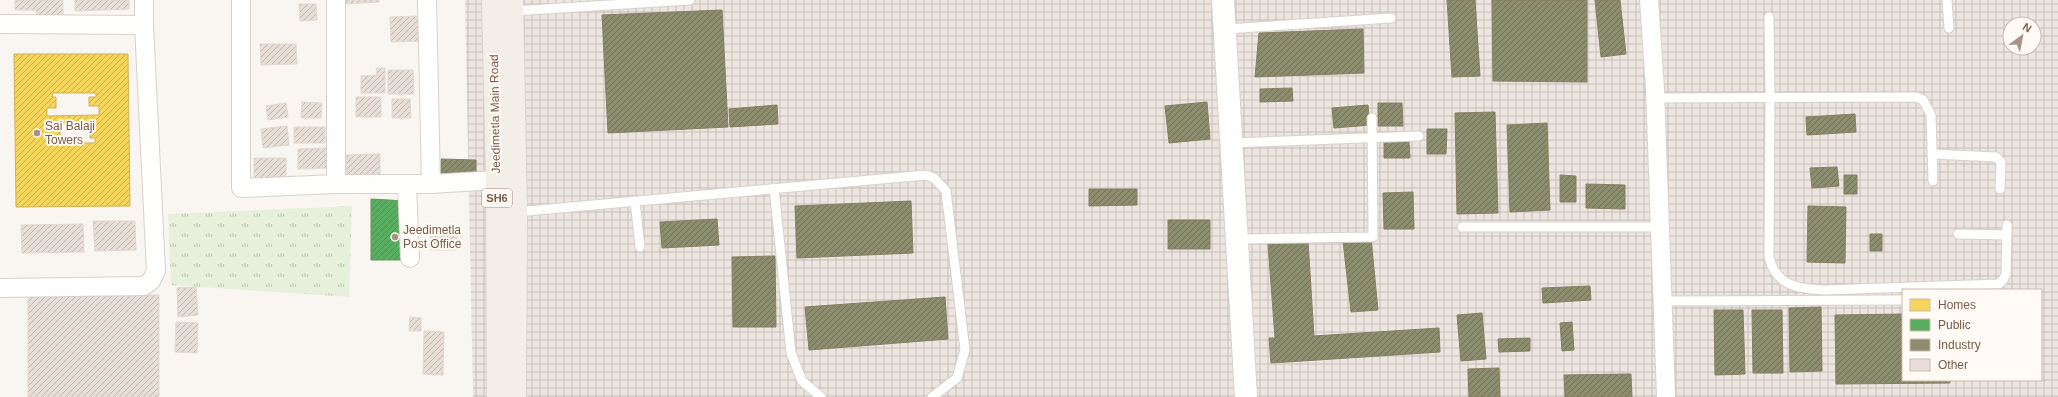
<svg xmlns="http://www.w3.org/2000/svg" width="2058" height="397" viewBox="0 0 2058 397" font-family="Helvetica,sans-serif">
	<defs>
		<pattern id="industrial-grid" width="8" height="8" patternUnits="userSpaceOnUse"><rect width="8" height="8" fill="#ede5e0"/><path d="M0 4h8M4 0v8" fill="none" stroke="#c5bdb8"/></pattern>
		<pattern id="grass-tufts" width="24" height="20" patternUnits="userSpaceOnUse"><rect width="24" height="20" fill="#e7f0db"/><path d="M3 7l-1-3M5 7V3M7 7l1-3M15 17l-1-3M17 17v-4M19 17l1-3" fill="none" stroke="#c0c6b4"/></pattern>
		<pattern id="homes-hatch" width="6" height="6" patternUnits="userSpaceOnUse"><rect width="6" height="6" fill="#f6d55c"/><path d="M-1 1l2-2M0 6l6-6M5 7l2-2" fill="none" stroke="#ccb04e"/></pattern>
		<pattern id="public-hatch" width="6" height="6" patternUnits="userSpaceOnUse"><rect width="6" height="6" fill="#5aae61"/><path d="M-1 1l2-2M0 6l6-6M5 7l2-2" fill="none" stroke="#4f9152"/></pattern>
		<pattern id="industry-hatch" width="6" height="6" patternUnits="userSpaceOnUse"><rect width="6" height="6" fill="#8c8c6e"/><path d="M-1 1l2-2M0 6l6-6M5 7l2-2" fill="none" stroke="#727058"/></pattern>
		<pattern id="building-hatch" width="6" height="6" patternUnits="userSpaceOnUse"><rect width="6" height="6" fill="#e6ded7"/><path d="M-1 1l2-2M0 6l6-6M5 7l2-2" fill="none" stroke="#bfb7b1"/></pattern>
	</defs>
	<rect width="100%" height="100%" fill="#f9f5f0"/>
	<path fill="url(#industrial-grid)" fill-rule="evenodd" d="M465,0H2058V397H473ZM2010,24H2034V48H2010ZM1903,290H2041V380H1903Z"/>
	<path fill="url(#grass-tufts)" d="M352,206L349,297L171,285L168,214Z"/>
	<path fill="url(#homes-hatch)" stroke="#d1b158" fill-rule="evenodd" d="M14,54H128L130,206L16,207ZM53,93H96V97H89V106H99V115L47,116V108H56V97H52ZM95,123V128H90V138H95V143H54V138H60V129H47V124Z"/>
	<path fill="url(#public-hatch)" stroke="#64955b" d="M371,199L406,201V260H371Z"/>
	<path fill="url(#industry-hatch)" stroke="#877e64" d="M1447,0H1475L1480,76L1452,77Z
		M1492,0H1587V82L1493,81Z
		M1595,0H1620L1626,54L1601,57Z
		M722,10L728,127L608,133L602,15Z
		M1363,29L1364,73L1255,77L1259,33Z
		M1292,88L1293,101L1260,102V89Z
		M1207,102L1210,139L1169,143L1165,106Z
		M1378,103H1402L1403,126H1378Z
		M777,105L778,124L730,127L729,109Z
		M1368,105L1370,125L1334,128L1332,108Z
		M1495,112L1498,213L1457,214L1455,113Z
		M1855,114L1856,132L1807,135L1806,117Z
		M1547,123L1550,210L1510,212L1507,125Z
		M1427,129H1447L1446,154H1427Z
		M1384,142H1409L1410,158H1384Z
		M441,159L476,160V177H441Z
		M1837,167L1839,186L1812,188L1810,168Z
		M1560,175L1576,176V202H1560Z
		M1844,175H1857V194H1844Z
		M1586,184L1625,185V209L1586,208Z
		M1089,189H1137V205L1089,206Z
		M1413,192L1414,229H1384L1383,193Z
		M911,201L913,253L797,258L795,206Z
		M1808,206L1846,207L1845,263L1807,262Z
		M717,219L719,245L662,248L660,222Z
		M1168,220H1210V249H1168Z
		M1870,234H1882V251H1870Z
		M1371,238L1378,310L1351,312L1343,241Z
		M1308,241L1314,336L1439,328L1440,352L1271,363L1269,338H1275L1268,244Z
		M775,256L776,327H733L732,257Z
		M1590,286L1591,300L1543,303L1542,288Z
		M945,297L948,339L809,350L805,307Z
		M1821,307L1822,371L1790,372L1789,308Z
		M1714,310H1743L1745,374L1715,375Z
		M1752,310H1782L1783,373H1753Z
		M1482,313L1486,359L1461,361L1457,315Z
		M1903,314V380H1950V383L1836,384L1835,315Z
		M1572,322L1574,350L1562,351L1560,323Z
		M1530,338V351L1499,352L1498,339Z
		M1499,368L1500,397H1469L1468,369Z
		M1631,374L1632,397H1565L1564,375Z"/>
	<path fill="url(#building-hatch)" stroke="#e2d8d2" d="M15,0H63V18L37,19L36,10H15Z
		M75,0H129V9L75,11Z
		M344,0H379V2L344,4Z
		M299,4H316L317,20L300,21Z
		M420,16L421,41L391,42L390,17Z
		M260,44H296L297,64L261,65Z
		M376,68H385V93H361V76L377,75Z
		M388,70H413L414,94H388Z
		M356,97H381V117H356Z
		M392,99H410L411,118H392Z
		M302,102L322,103L321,118H301Z
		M286,103L288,117L268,120L266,106Z
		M287,126L289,145L263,148L261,129Z
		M294,127H325V143H294Z
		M328,148V168L298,169V149Z
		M380,154V177L347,178L346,155Z
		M254,158H286V180H254Z
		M93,221H135L136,250L95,251Z
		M83,224L84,252L22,253L21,225Z
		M430,226H457V250H431Z
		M196,287L198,315L178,317L177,288Z
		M28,295H159V397H28Z
		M410,317L421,318V331H409Z
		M176,322L198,323L197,353L175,352Z
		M424,331L444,332L443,375L423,374Z"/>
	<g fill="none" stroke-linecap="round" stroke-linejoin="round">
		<defs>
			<path id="service" d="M1947,0L1949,28
				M513,11L690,0
				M1769,17L1770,98L1769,257C1776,286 1798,289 1825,290L1999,284L2003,280L2006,274L2007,225
				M1225,29L1391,18
				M1655,98L1916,97L1923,100L1931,115L1933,181
				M1231,143L1419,136
				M1932,154L1996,157L2001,162L2000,189
				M774,188L791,353L802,381L821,397
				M635,201L640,247
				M516,212L926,175L934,178L946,191L965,350L957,378L932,397
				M1462,227H1661
				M1958,234L2007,235
				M1237,239L1373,237L1372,118
				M1662,301L1903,300"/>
			<path id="minor" d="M241,0V188L336,184H431L497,180
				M427,0L431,184
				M1649,0L1655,89L1666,397
				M0,24L144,25V0
				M336,184V0
				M407,184L410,258
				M0,288L144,286L151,281L156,271L144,25"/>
			<path id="tertiary" d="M1223,0L1246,397"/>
			<path id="primary" d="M493,0L497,180L498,397
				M512,0L516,212L515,397"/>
		</defs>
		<use href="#service" stroke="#d7d1cb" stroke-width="11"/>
		<use href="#minor" stroke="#d7d1cb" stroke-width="20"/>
		<use href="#tertiary" stroke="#d7d1cb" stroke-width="24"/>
		<use href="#primary" stroke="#dad1cc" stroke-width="24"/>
		<use href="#service" stroke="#fefefd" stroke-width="9"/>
		<use href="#minor" stroke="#fefefd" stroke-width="18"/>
		<use href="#tertiary" stroke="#fefefd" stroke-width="22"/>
		<use href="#primary" stroke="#f3eee8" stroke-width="22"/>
	</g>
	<g fill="#a69286" stroke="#fffaf3" stroke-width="1.5">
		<circle cx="37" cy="133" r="4"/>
		<circle cx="395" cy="237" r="4"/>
	</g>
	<g text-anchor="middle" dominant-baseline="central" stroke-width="4" stroke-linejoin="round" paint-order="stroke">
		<rect fill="#fffaf3" stroke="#a28b7f" stroke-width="1" x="482" y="189" width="30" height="18" rx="3"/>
		<g font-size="11" font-weight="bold" fill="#7a5c4d">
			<text x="497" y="198">SH6</text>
		</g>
		<g font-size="12" fill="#7a5c4d" stroke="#fffaf3">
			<text transform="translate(495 114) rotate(-91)">Jeedimetla Main Road</text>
		</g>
		<g font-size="12" fill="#7a5c4d" stroke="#fffaf3" text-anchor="start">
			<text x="45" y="126">Sai Balaji<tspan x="45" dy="14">Towers</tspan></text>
			<text x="403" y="230">Jeedimetla<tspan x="403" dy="14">Post Office</tspan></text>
		</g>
	</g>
	<rect x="1902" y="289" width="140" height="92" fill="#fffaf3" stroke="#cabbb1"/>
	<rect x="1910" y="299" width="20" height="12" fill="#f6d55c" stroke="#cabbb1"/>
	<text x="1938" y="309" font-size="12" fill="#7a5c4d">Homes</text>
	<rect x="1910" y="319" width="20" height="12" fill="#5aae61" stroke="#cabbb1"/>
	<text x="1938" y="329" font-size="12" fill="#7a5c4d">Public</text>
	<rect x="1910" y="339" width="20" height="12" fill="#8c8c6e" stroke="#cabbb1"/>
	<text x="1938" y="349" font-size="12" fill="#7a5c4d">Industry</text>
	<rect x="1910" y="359" width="20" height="12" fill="#e6ded7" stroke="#cabbb1"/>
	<text x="1938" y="369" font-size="12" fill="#7a5c4d">Other</text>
	<g transform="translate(2022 36) rotate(32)"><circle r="19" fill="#fffaf3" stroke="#cabbb1"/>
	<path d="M0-3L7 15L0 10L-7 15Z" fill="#a69286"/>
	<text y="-6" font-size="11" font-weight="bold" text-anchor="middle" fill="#7a5c4d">N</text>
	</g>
</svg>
